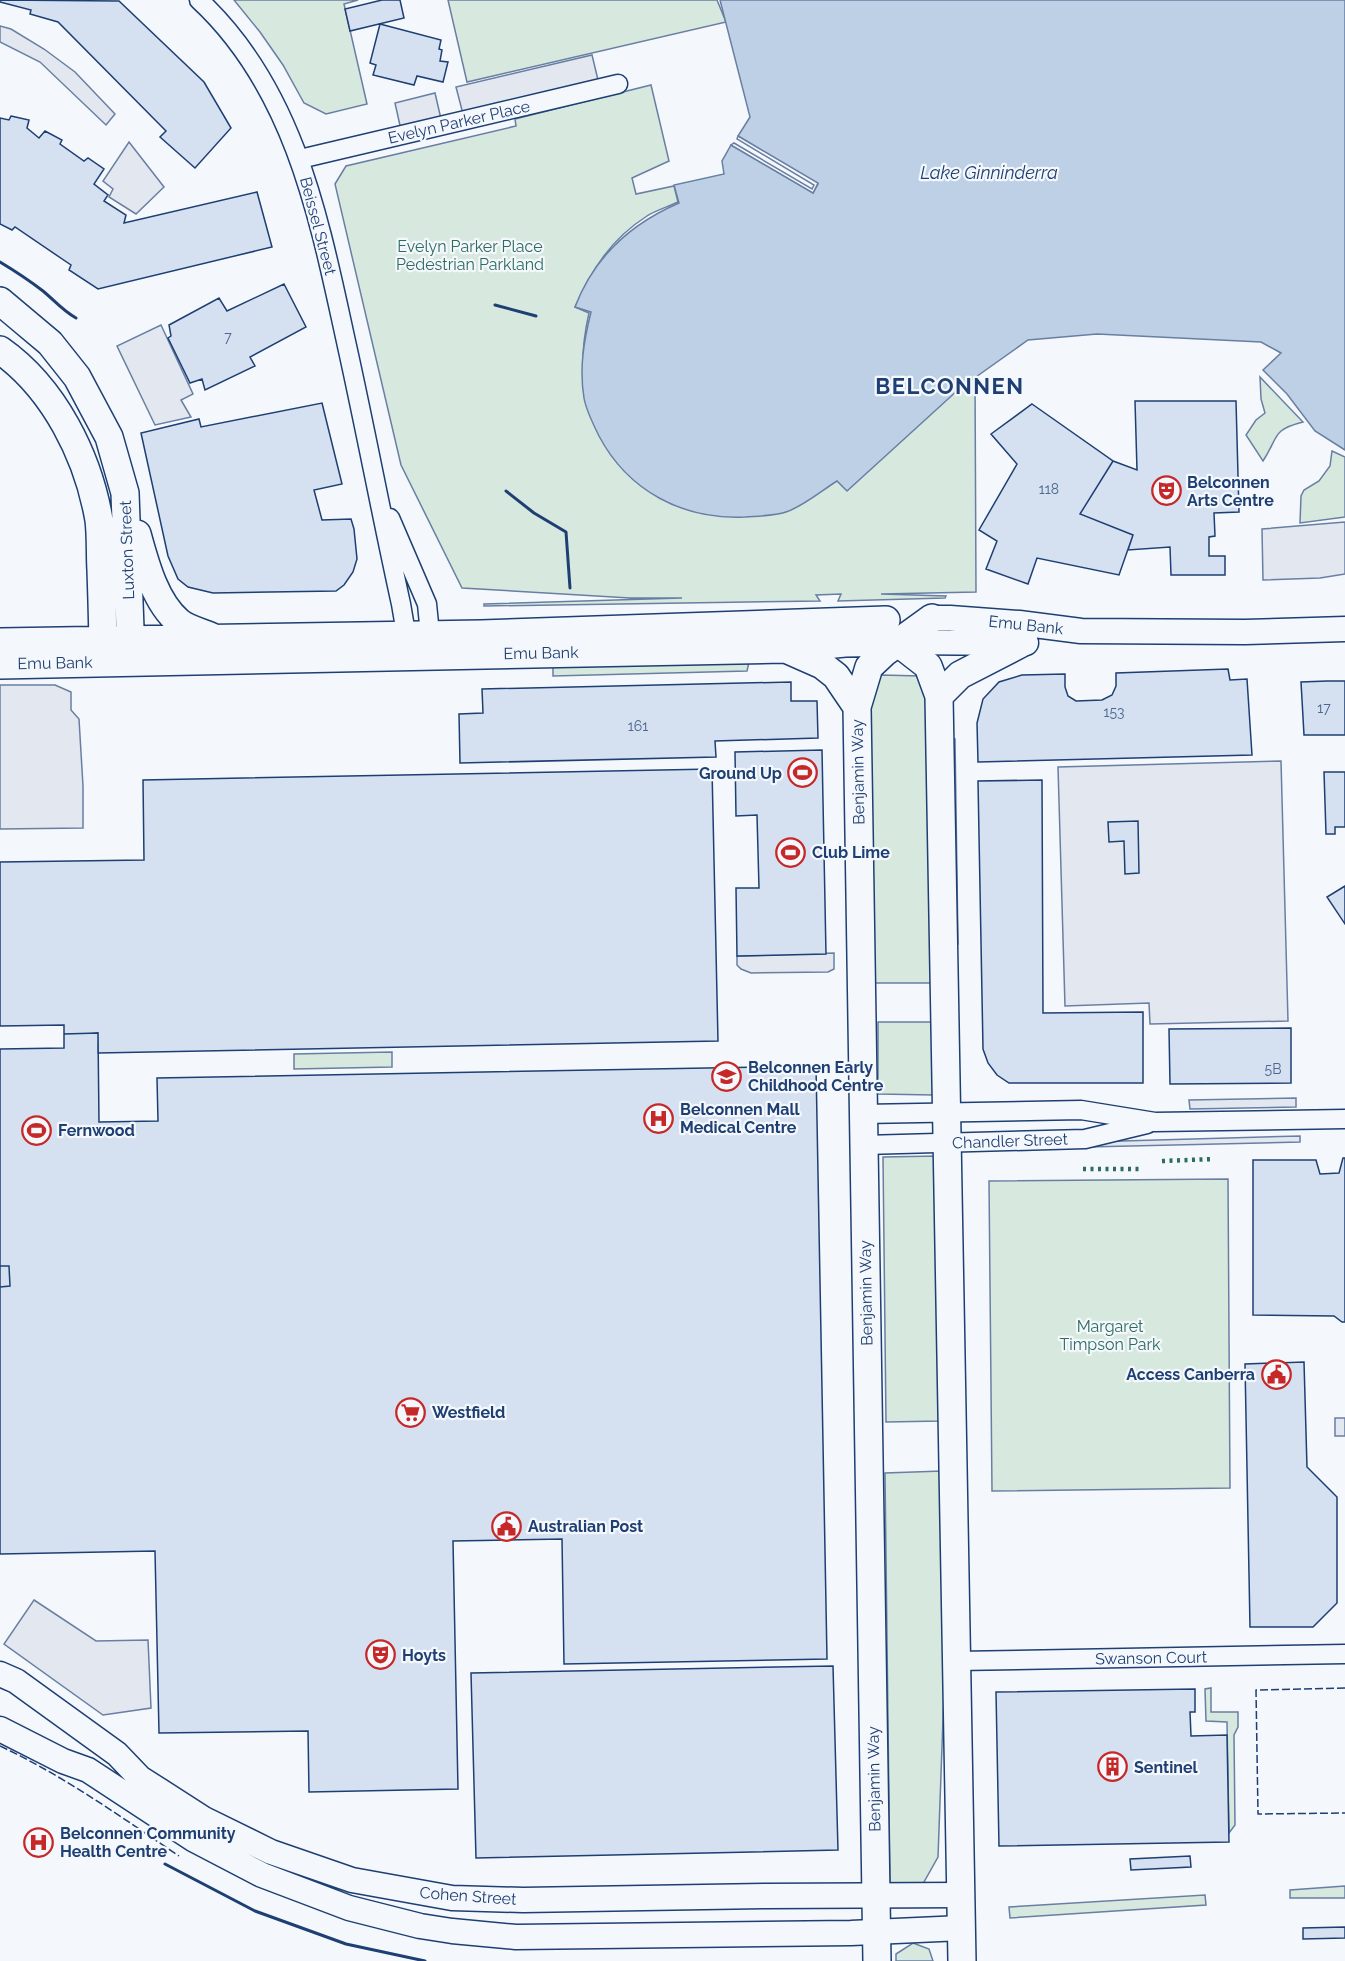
<svg xmlns="http://www.w3.org/2000/svg" width="1345" height="1961" viewBox="0 0 1345 1961" font-family="Raleway,sans-serif">
	<rect width="100%" height="100%" fill="#f4f7fb"/>
	<path fill="#d7e8df" stroke="#687fa3" stroke-width="1.5" d="M234,0H358L344,4L367,104L326,114L304,103L283,65L260,32Z
		M448,0H717L726,22L467,82Z
		M651,85L669,161L632,178L636,194L674,186L678,202C668,207 656,210 647,216C611,239 592,269 575,307L589,313C583,339 581,362 584,389L938,403L975,377L976,592L881,594L946,596L945,598L838,601L841,594L816,595L820,601L484,606V604L682,598H630L462,588L401,465L335,184L346,166L516,126L515,119Z
		M1260,377L1303,422C1271,430 1279,437 1263,461L1246,435L1256,420L1265,413L1261,399Z
		M1332,451L1345,457V517L1300,523L1301,496L1304,490L1319,481L1330,466Z
		M749,662L747,671L553,676V667Z
		M881,675L920,676L929,712L933,983H872L869,709Z
		M878,1022H935L934,1095L878,1094Z
		M392,1052V1067L294,1069V1054Z
		M938,1156L941,1421L886,1422L883,1157Z
		M1228,1179L1230,1488L992,1491L989,1181Z
		M942,1471L945,1664L938,1857L920,1889H890L885,1473Z
		M1211,1688V1712H1238V1727L1234,1735L1235,1825L1229,1833L1227,1722L1206,1721L1205,1689Z
		M1345,1886V1898H1290V1890Z
		M1205,1895L1206,1905L1010,1918L1009,1907Z
		M913,1943L929,1949L933,1961H896V1954Z"/>
	<path fill="#e3e8f0" stroke="#687fa3" stroke-width="1.5" d="M0,26L11,29L44,49L75,72L115,114L106,125L40,62L0,42Z
		M592,55L599,84L401,130L395,103L435,93L441,119L463,114L456,87Z
		M129,142L164,187L136,214L109,197L113,189L103,181Z
		M161,325L193,394L181,400L191,417L155,425L117,346Z
		M1345,522V574L1320,578L1263,580L1262,529Z
		M55,685L71,692V710L79,719L83,786V828L0,829V685Z
		M948,739H955L958,944H951Z
		M1281,761L1288,1021L1150,1024L1149,1003L1065,1006L1058,767Z
		M834,953V969L828,972L751,973L741,969L737,965V956Z
		M1296,1098V1107L1190,1109L1189,1100Z
		M1300,1136V1142L1087,1147V1142Z
		M1335,1418H1345V1436H1335Z
		M34,1600L96,1641L148,1640L151,1708L103,1715L4,1644Z"/>
	<path fill="#bed0e5" stroke="#687fa3" stroke-width="1.5" d="M720,0H1345V450L1315,431L1287,394L1263,370L1281,353L1261,342L1097,334L1028,340L959,389L847,491L837,481C821,491 804,506 786,512C774,516 758,516 745,517C683,520 628,491 599,436C593,424 586,410 584,398C579,368 584,340 591,312L575,307C594,257 630,224 679,203L674,185L724,174L722,161L731,145L813,193L818,184L738,136L750,117Z"/>
	<path fill="#f4f7fb" stroke="#687fa3" stroke-width="1.5" d="M738,136L818,183L813,193L731,145L734,143L812,189L814,185L737,139Z"/>
	<path fill="#d5e0f0" stroke="#1d3f73" stroke-width="1.5" d="M0,0L119,1L204,82L231,128L195,168L160,137L166,131L58,22L30,14L31,10L0,2Z
		M382,0H400L404,18L350,31L345,9Z
		M380,24L441,40L439,49L442,50L440,61L448,62L443,82L417,76L414,85L373,75L376,65L370,63Z
		M11,116L29,120L27,128L39,138L45,131L62,140L60,144L84,161L88,158L104,169L94,184L108,195L104,201L126,215L124,223L257,192L272,247L98,289L69,270L71,265L15,227L12,230L0,224V118L9,120Z
		M284,284L306,327L250,357L255,366L205,390L202,379L190,383L168,338L171,336L169,325L219,298L227,311Z
		M1135,401H1236L1239,512L1214,513L1215,536L1209,537V556H1225V575H1171L1170,547L1128,550L1133,535L1080,514L1113,461L1137,470Z
		M322,403L342,484L314,490L322,520L351,519L354,529L357,559L353,572L344,585L336,591L213,593L188,587L178,579L168,556L141,433L199,419L201,427Z
		M1032,404L1113,461L1080,514L1133,535L1119,575L1037,558L1028,584L986,569L997,541L979,530L1017,464L991,434Z
		M1228,669L1230,680L1247,679L1252,755L978,762L977,723L983,699L999,682L1022,675L1065,674V687L1068,696L1076,701L1102,700L1112,695L1116,686V673Z
		M1327,681H1345V735H1304L1301,682Z
		M791,682V701H817L818,738L715,741L716,757L460,763L459,714L483,713L482,689Z
		M822,750L826,954L737,956L736,888H759L757,815L736,816L735,752Z
		M712,769L718,1041L98,1053V1033L64,1034V1025L0,1026V862L144,860L143,780Z
		M1324,772H1345V827H1335V834H1326Z
		M1042,780L1043,1013L1143,1012V1083H1009L997,1075L988,1063L983,1049L978,781Z
		M1138,821L1139,873L1125,874L1124,841L1109,842L1108,822Z
		M1345,886V924L1327,897Z
		M1291,1028V1083L1170,1084L1169,1029Z
		M98,1033L99,1122L158,1121L157,1078L816,1066L827,1659L564,1664L562,1539L453,1541L458,1789L309,1792L308,1731L159,1733L155,1551L0,1554V1049L64,1048V1034Z
		M1343,1158H1345V1322H1342L1334,1316L1253,1315V1160H1316L1320,1174L1339,1173Z
		M0,1266H9L10,1286L0,1287Z
		M1304,1362L1307,1467L1337,1497V1603L1313,1627H1250L1245,1364Z
		M833,1666L838,1850L476,1858L471,1673Z
		M1195,1689V1712H1190L1191,1736L1227,1735L1229,1842L999,1846L996,1692Z
		M1190,1856L1191,1867L1131,1870L1130,1859Z
		M1345,1927V1938L1303,1939V1928Z"/>
	<g fill="none" stroke-linecap="round" stroke-linejoin="round">
		<defs>
			<path id="minor" d="M199,0C296,90 320,223 347,346C366,432 382,518 401,604L408,645
				M300,159L618,84
				M390,518L427,604L431,644
				M863,1114L1081,1110L1155,1122L1345,1119
				M864,1145L1085,1139L1147,1124
				M957,1661L1345,1654"/>
			<path id="tertiary" d="M932,618H950L1019,623L1081,631L1245,632L1345,629
				M899,642L1026,643
				M0,1674L16,1681L117,1754L140,1778L204,1819L271,1852L352,1880L452,1898L523,1900L767,1896L961,1895
				M0,1729L63,1761L88,1770L193,1839L262,1875L349,1908L420,1926L452,1931L516,1937L851,1933L962,1928"/>
			<path id="secondary" d="M0,301L50,343L77,377L109,437L125,493L131,656
				M0,350C54,388 88,456 99,520C101,536 100,554 101,570C102,599 103,628 103,657
				M137,534C145,563 155,602 179,622C187,629 201,632 210,636
				M870,621L928,666L939,696L962,1961
				M0,642L481,634L886,620
				M788,650L822,665L836,676L857,707
				M0,665L783,649L845,643L899,642
				M939,696L960,675L1020,644
				M877,1961L857,707L869,667L885,652L932,618"/>
		</defs>
		<use href="#minor" stroke="#1d3f73" stroke-width="21"/>
		<use href="#tertiary" stroke="#1d3f73" stroke-width="27"/>
		<use href="#secondary" stroke="#1d3f73" stroke-width="30"/>
		<use href="#minor" stroke="#f4f7fb" stroke-width="18"/>
		<use href="#tertiary" stroke="#f4f7fb" stroke-width="24"/>
		<use href="#secondary" stroke="#f4f7fb" stroke-width="27"/>
		<path stroke="#2c6c60" stroke-width="4.5" stroke-dasharray="3 4.5" stroke-linecap="butt" d="M1162,1161L1214,1159
			M1083,1169H1142"/>
		<path stroke="#1d3f73" stroke-width="1.5" stroke-dasharray="8 3" stroke-linecap="butt" d="M1345,1688L1256,1690L1258,1814L1345,1813
			M0,1746C64,1776 121,1817 179,1856"/>
		<path stroke="#1d3f73" stroke-width="3" d="M0,262C15,271 30,281 43,291C54,300 63,311 76,318
			M495,305L536,316
			M506,491L534,513L566,532L570,588
			M165,1864L255,1911L346,1944L425,1961"/>
	</g>
	<defs>
		<symbol id="theatre-ring" viewBox="-11 -11 22 22"><circle r="9.5" fill="#f4f7fb" stroke="#c62828" stroke-width="1.5"/><path d="M-5-5.5Q0-4 5-5.5V0Q5 5 0 6Q-5 5-5 0ZM-3.3-2.5H-1v1.5H-3.3ZM1-2.5H3.3v1.5H1ZM-2.8 1Q0 5.5 2.8 1Z" fill="#c62828"/></symbol>
		<symbol id="stadium-ring" viewBox="-11 -11 22 22"><circle r="9.5" fill="#f4f7fb" stroke="#c62828" stroke-width="1.5"/><path d="M0-5a6.5 5 0 1 0 0 10a6.5 5 0 1 0 0-10ZM-3.5-1.8h7v3.6h-7Z" fill="#c62828"/></symbol>
		<symbol id="school-ring" viewBox="-11 -11 22 22"><circle r="9.5" fill="#f4f7fb" stroke="#c62828" stroke-width="1.5"/><path d="M0-5L7-2L0 1L-7-2ZM-4 1L0 2.5L4 1V4Q0 6-4 4Z" fill="#c62828"/></symbol>
		<symbol id="hospital-ring" viewBox="-11 -11 22 22"><circle r="9.5" fill="#f4f7fb" stroke="#c62828" stroke-width="1.5"/><path d="M-5-5h3v3.5h4V-5h3V5h-3V1.5h-4V5h-3Z" fill="#c62828"/></symbol>
		<symbol id="civic-ring" viewBox="-11 -11 22 22"><circle r="9.5" fill="#f4f7fb" stroke="#c62828" stroke-width="1.5"/><path d="M-.6-6.5H3V-4.5H.6V-3L4-1V1h2V6H-6V1h2V-1L-.6-3ZM-1.2 2.5V6h2.4V2.5Z" fill="#c62828"/></symbol>
		<symbol id="supermarket-ring" viewBox="-11 -11 22 22"><circle r="9.5" fill="#f4f7fb" stroke="#c62828" stroke-width="1.5"/><path d="M-6-5.5h2.5l.6 2H6L4.5 2H-2.5L-4.4-4H-6ZM-1.5 3.2a1.3 1.3 0 1 0 .1 0ZM3 3.2a1.3 1.3 0 1 0 .1 0Z" fill="#c62828"/></symbol>
		<symbol id="building-ring" viewBox="-11 -11 22 22"><circle r="9.5" fill="#f4f7fb" stroke="#c62828" stroke-width="1.5"/><path d="M-4-6H4V6H1V3H-1V6H-4ZM-2.5-4.3h1.7v1.8h-1.7ZM.8-4.3h1.7v1.8H.8ZM-2.5-1h1.7V.8h-1.7ZM.8-1h1.7V.8H.8Z" fill="#c62828"/></symbol>
	</defs>
	<g fill-rule="evenodd">
		<use href="#theatre-ring" x="1150" y="474" width="33" height="33"/>
		<use href="#stadium-ring" x="786" y="756" width="33" height="33"/>
		<use href="#stadium-ring" x="774" y="836" width="33" height="33"/>
		<use href="#school-ring" x="710" y="1060" width="33" height="33"/>
		<use href="#hospital-ring" x="642" y="1102" width="33" height="33"/>
		<use href="#stadium-ring" x="20" y="1114" width="33" height="33"/>
		<use href="#civic-ring" x="1260" y="1358" width="33" height="33"/>
		<use href="#supermarket-ring" x="394" y="1396" width="33" height="33"/>
		<use href="#civic-ring" x="490" y="1510" width="33" height="33"/>
		<use href="#theatre-ring" x="364" y="1638" width="33" height="33"/>
		<use href="#building-ring" x="1096" y="1750" width="33" height="33"/>
		<use href="#hospital-ring" x="22" y="1826" width="33" height="33"/>
	</g>
	<g text-anchor="middle" dominant-baseline="central" stroke-width="4.5" stroke-linejoin="round" paint-order="stroke">
		<g font-size="14" fill="#4b6792">
			<text x="228" y="337">7</text>
			<text x="1049" y="489">118</text>
			<text x="1324" y="708">17</text>
			<text x="1114" y="712">153</text>
			<text x="638" y="726">161</text>
			<text x="1273" y="1069">5B</text>
		</g>
		<g font-size="16" fill="#1d3f73" stroke="#f4f7fb">
			<text transform="translate(459 122) rotate(-13)">Evelyn Parker Place</text>
			<text transform="translate(318 226) rotate(75)">Beissel Street</text>
			<text transform="translate(127 550) rotate(-92)">Luxton Street</text>
			<text transform="translate(1026 625) rotate(6)">Emu Bank</text>
			<text transform="translate(541 653) rotate(-1)">Emu Bank</text>
			<text transform="translate(55 663) rotate(-1)">Emu Bank</text>
			<text transform="translate(858 772) rotate(-91)">Benjamin Way</text>
			<text transform="translate(1010 1141) rotate(-2)">Chandler Street</text>
			<text transform="translate(866 1293) rotate(-91)">Benjamin Way</text>
			<text transform="translate(1151 1658) rotate(-1)">Swanson Court</text>
			<text transform="translate(874 1779) rotate(-91)">Benjamin Way</text>
			<text transform="translate(468 1896) rotate(4)">Cohen Street</text>
		</g>
		<g font-size="16" fill="#2c6c60" stroke="#f4f7fb">
			<text x="470" y="246">Evelyn Parker Place<tspan x="470" dy="18">Pedestrian Parkland</tspan></text>
			<text x="1110" y="1326">Margaret<tspan x="1110" dy="18">Timpson Park</tspan></text>
		</g>
		<g font-size="16" font-weight="bold" fill="#1d3f73" stroke="#f4f7fb" text-anchor="start">
			<text x="1187" y="482">Belconnen<tspan x="1187" dy="18">Arts Centre</tspan></text>
			<text x="782" y="773" text-anchor="end">Ground Up</text>
			<text x="812" y="852">Club Lime</text>
			<text x="748" y="1067">Belconnen Early<tspan x="748" dy="18">Childhood Centre</tspan></text>
			<text x="680" y="1109">Belconnen Mall<tspan x="680" dy="18">Medical Centre</tspan></text>
			<text x="58" y="1130">Fernwood</text>
			<text x="1255" y="1374" text-anchor="end">Access Canberra</text>
			<text x="432" y="1412">Westfield</text>
			<text x="528" y="1526">Australian Post</text>
			<text x="402" y="1655">Hoyts</text>
			<text x="1134" y="1767">Sentinel</text>
			<text x="60" y="1833">Belconnen Community<tspan x="60" dy="18">Health Centre</tspan></text>
		</g>
		<g font-size="18" font-style="italic" fill="#1d3f73" stroke="#f4f7fb">
			<text x="989" y="172">Lake Ginninderra</text>
		</g>
		<g font-size="22" font-weight="bold" letter-spacing="1.5" fill="#1d3f73" stroke="#f4f7fb">
			<text x="950" y="386">BELCONNEN</text>
		</g>
	</g>
</svg>
